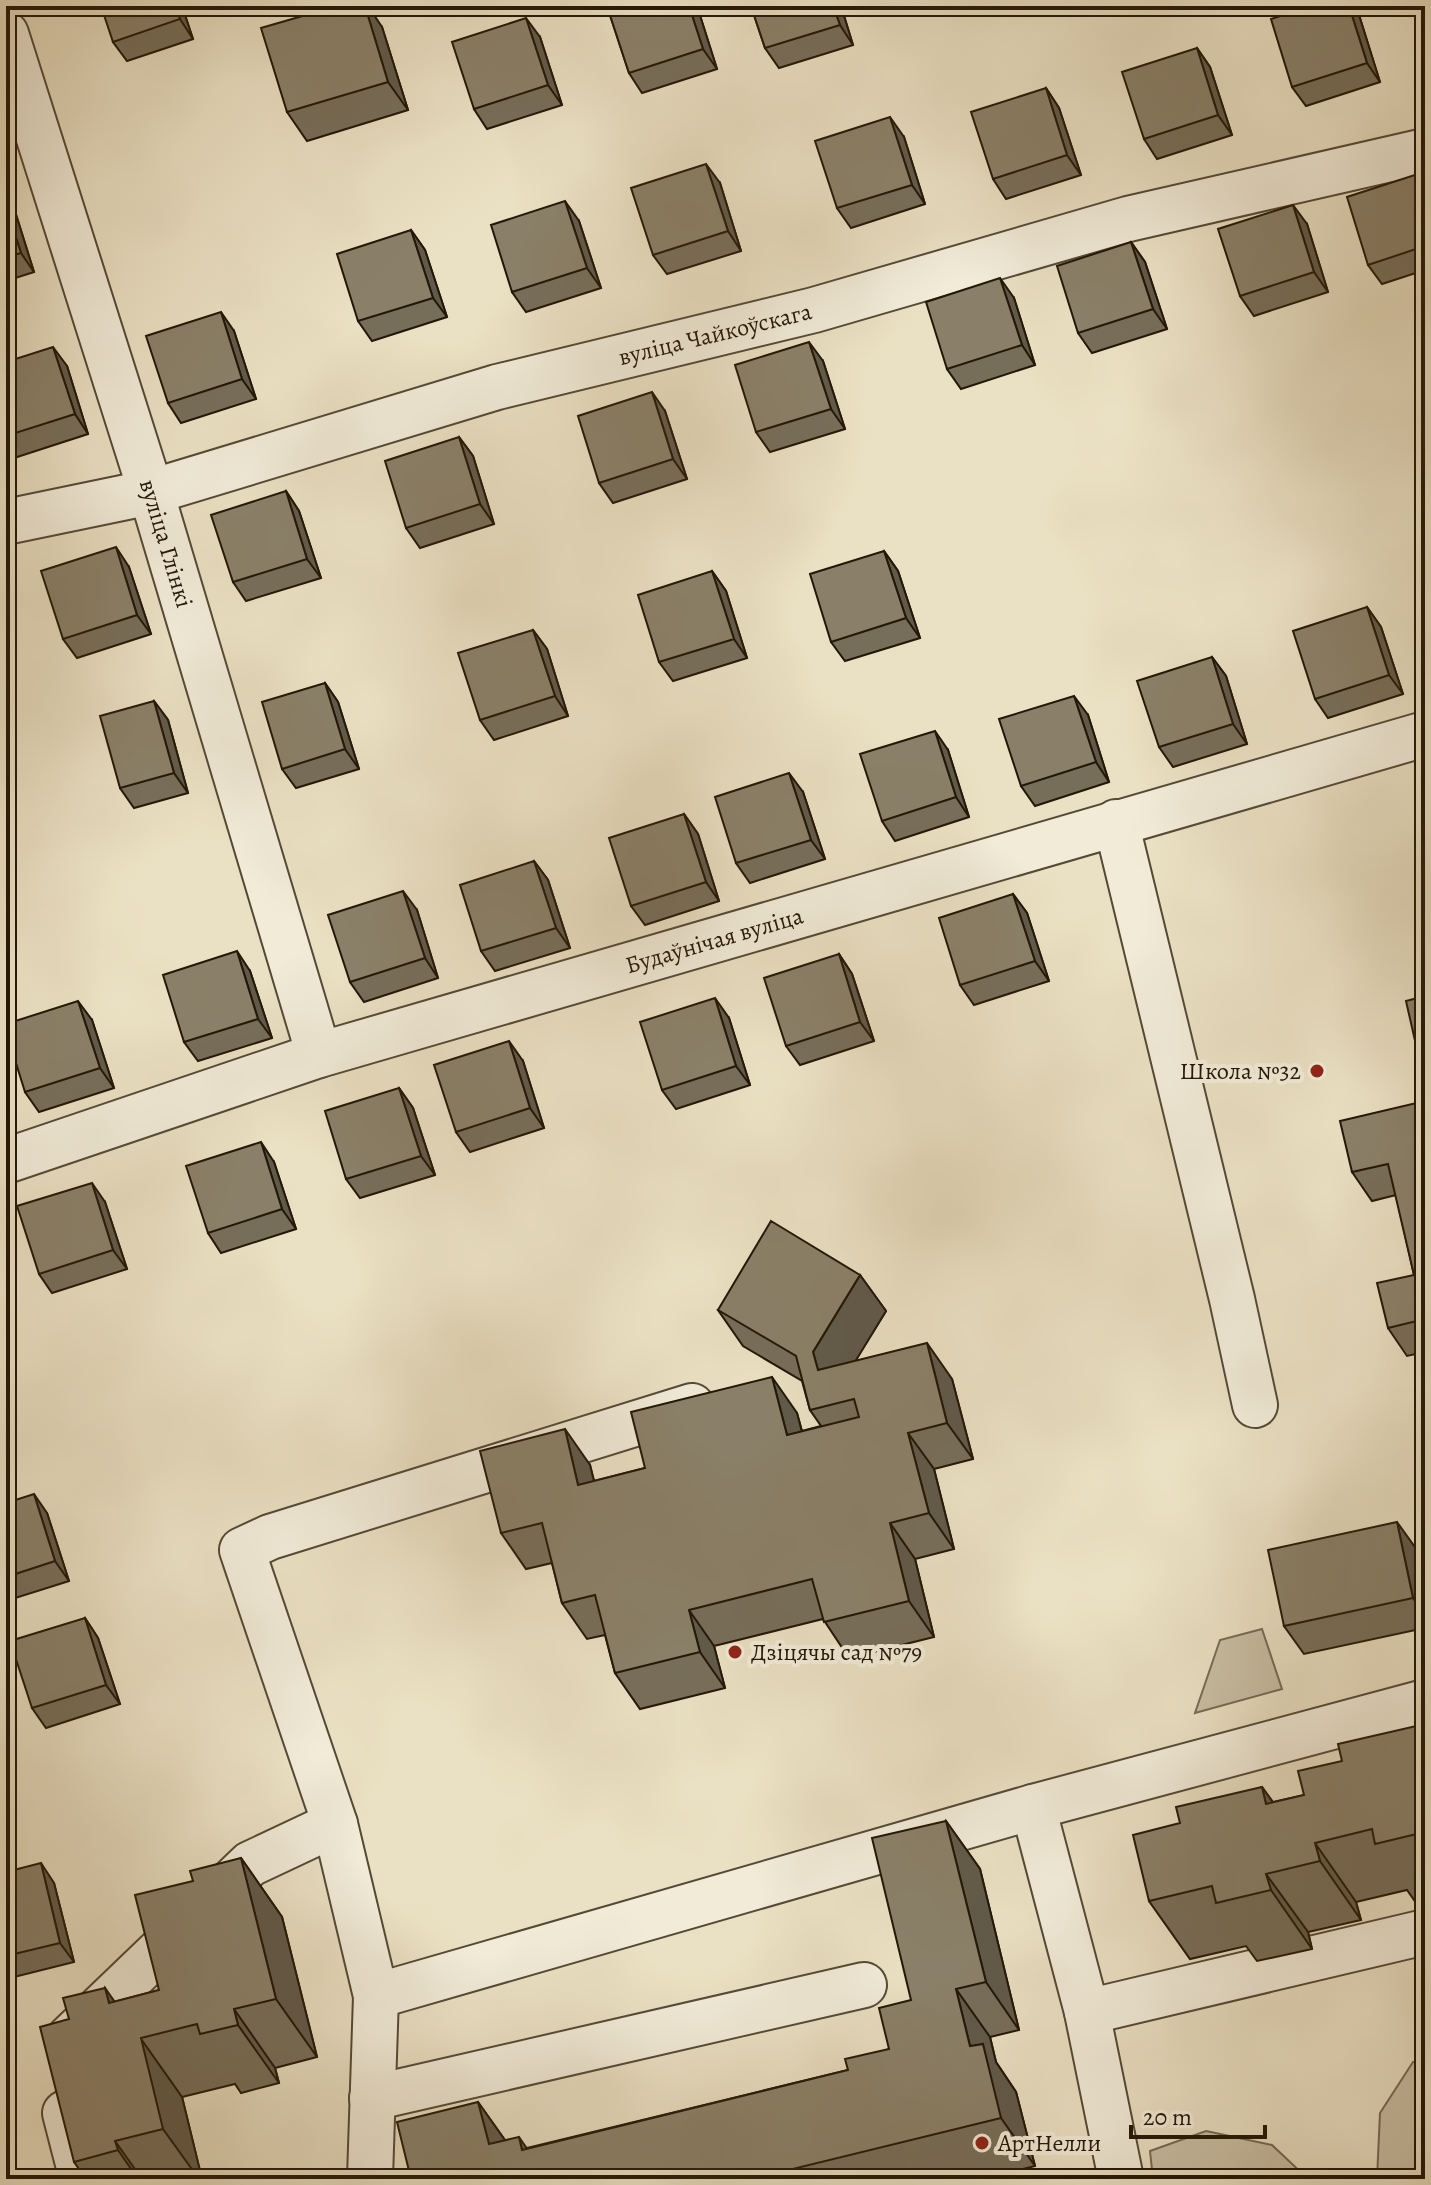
<svg xmlns="http://www.w3.org/2000/svg" width="1431" height="2185" viewBox="0 0 1431 2185" font-family="Alegreya,serif">
	<rect width="100%" height="100%" fill="#eae0c3"/>
	<filter id="stains"><feTurbulence type="fractalNoise" baseFrequency=".0025" numOctaves="4"/><feColorMatrix values="0 0 0 0 .2 0 0 0 0 .09 0 0 0 0 .02 0 0 0 .5 -.17"/></filter>
	<radialGradient id="worn" r=".72"><stop offset=".6" stop-color="#630" stop-opacity="0"/><stop offset="1" stop-color="#630" stop-opacity=".3"/></radialGradient>
	<path fill="#c8bea3" stroke="#766a55" stroke-width="2" d="M1262,1629L1282,1689L1195,1713L1220,1640Z
		M1413,2062H1425V2179H1377L1380,2113Z
		M1206,2131L1272,2145L1308,2179H1153L1150,2151Z"/>
	<g fill="none" stroke-linecap="round" stroke-linejoin="round">
		<defs>
			<g id="minor">
				<path id="s1" d="M6,34L151,492L319,1055"/>
				<path id="s2" d="M6,522L151,492L497,387L814,310L1128,219L1425,151"/>
				<path d="M1116,822L1232,1299L1255,1405"/>
				<path id="s3" d="M6,1161L319,1055L1425,734"/>
				<path d="M376,1996L1033,1807"/>
				<path d="M1087,2012L1425,1932"/>
				<path d="M69,2038L250,1864L335,1824"/>
				<path d="M372,2098L864,1985"/>
				<path d="M65,2113L82,2179"/>
				<path d="M370,2178L376,1996L335,1824L242,1550L270,1537L692,1406"/>
				<path d="M1121,2179L1087,2012L1033,1807L1425,1702"/>
			</g>
		</defs>
		<use href="#minor" stroke="#554936" stroke-width="48"/>
		<use href="#minor" stroke="#f1ebd8" stroke-width="44"/>
	</g>
	<path fill="#776e5a" stroke="#231707" stroke-width="2" d="M182,6L193,39L127,61L113,42Z
		M607,6H697L717,69L642,93L629,73Z
		M751,6H841L853,45L779,68L765,48Z
		M956,6H981L961,13Z
		M1312,6H1353L1359,15L1380,82L1306,106L1292,87Z
		M382,27L408,110L307,141L287,112Z
		M540,37L562,105L487,129L474,109Z
		M1197,48L1210,67L1232,135L1157,159L1144,139Z
		M1046,88L1059,108L1081,175L1006,199L993,179Z
		M904,137L925,204L851,228L837,208Z
		M1425,179V270L1382,284L1368,265Z
		M720,183L741,251L667,274L653,255Z
		M6,195L13,205L34,272L6,281Z
		M579,221L601,288L526,312L512,292Z
		M1307,224L1328,292L1254,316L1240,296Z
		M411,230L425,250L447,317L372,341L358,321Z
		M1131,242L1145,262L1167,329L1092,353L1078,333Z
		M1014,298L1035,365L961,389L947,369Z
		M234,331L256,399L181,423L168,403Z
		M823,361L845,429L770,452L756,432Z
		M6,362L67,366L88,434L14,458L6,447Z
		M665,411L687,479L613,503L599,483Z
		M459,437L473,456L494,524L420,548L406,528Z
		M286,491L299,511L321,578L246,601L233,582Z
		M884,551L898,571L920,638L845,661L831,642Z
		M129,567L151,634L77,658L63,639Z
		M712,571L726,591L747,658L673,681L659,662Z
		M1367,607L1381,627L1403,694L1328,718L1315,699Z
		M533,630L547,649L568,716L494,740L480,720Z
		M1212,657L1226,676L1247,744L1173,767L1159,747Z
		M325,683L338,702L359,769L296,788L282,769Z
		M154,701L168,720L188,793L134,808L120,788Z
		M1088,715L1109,782L1035,806L1021,786Z
		M948,750L969,817L895,841L882,821Z
		M803,792L825,859L750,883L736,863Z
		M684,814L698,834L719,901L645,925L631,906Z
		M534,861L548,880L570,948L495,971L481,951Z
		M1013,894L1027,913L1049,981L974,1005L960,985Z
		M417,910L438,978L364,1002L350,982Z
		M839,954L852,974L874,1041L800,1065L786,1046Z
		M250,971L272,1038L198,1061L184,1042Z
		M729,1018L750,1085L676,1109L662,1090Z
		M92,1020L114,1088L39,1112L25,1092Z
		M523,1061L544,1128L470,1152L456,1132Z
		M399,1088L413,1108L435,1175L360,1198L346,1179Z
		M1425,1101V1352L1407,1356L1388,1328L1414,1275L1396,1195L1372,1201L1352,1172Z
		M274,1162L296,1229L221,1253L208,1233Z
		M105,1202L127,1269L52,1293L39,1274Z
		M860,1275L886,1311L855,1361L952,1379L973,1459L934,1469L954,1549L915,1559L934,1637L849,1658L823,1619L714,1646L725,1688L640,1709L615,1673L605,1635L587,1639L562,1603L552,1563L526,1569L501,1533L590,1465L594,1481L645,1468L797,1413L802,1431L821,1426L810,1410L802,1381L743,1346L718,1310Z
		M6,1503L47,1513L69,1581L6,1601Z
		M1417,1550L1425,1588V1628L1304,1654L1284,1626Z
		M85,1618L98,1638L120,1704L46,1728L32,1708Z
		M1425,1724V1901L1416,1903L1407,1890L1356,1902L1361,1920L1308,1932L1312,1949L1257,1961L1246,1946L1190,1959L1149,1901L1180,1823L1262,1787L1273,1802L1304,1795L1342,1761Z
		M946,1821L980,1869L1019,2030L990,2037L996,2062L1016,2092L1035,2166L983,2179H411L478,2102L505,2140L527,2148L848,2070L889,2049L911,2000Z
		M241,1858L282,1917L317,2057L275,2068L279,2083L241,2093L235,2084L182,2097L202,2179H86L74,2162L105,1988L114,2002L159,1990L193,1881Z
		M6,1872L54,1883L74,1962L6,1979Z"/>
	<path fill="#615a4a" stroke="#231707" stroke-width="2" d="M175,6H182L193,39L180,19Z
		M365,6H368L382,27L408,110L388,82Z
		M689,6H697L717,69L703,49Z
		M833,6H841L853,45L840,25Z
		M1349,6H1353L1359,15L1380,82L1367,63Z
		M526,18L540,37L562,105L548,85Z
		M1197,48L1210,67L1232,135L1218,115Z
		M1046,88L1059,108L1081,175L1067,155Z
		M890,117L904,137L925,204L912,185Z
		M706,164L720,183L741,251L728,231Z
		M6,195L13,205L34,272L21,253L6,207Z
		M565,201L579,221L601,288L587,268Z
		M1293,205L1307,224L1328,292L1314,272Z
		M411,230L425,250L447,317L433,298Z
		M1131,242L1145,262L1167,329L1153,309Z
		M1000,278L1014,298L1035,365L1022,345Z
		M221,312L234,331L256,399L242,379Z
		M809,342L823,361L845,429L831,409Z
		M53,347L67,366L88,434L75,414Z
		M652,392L665,411L687,479L673,459Z
		M459,437L473,456L494,524L480,504Z
		M286,491L299,511L321,578L307,559Z
		M116,547L129,567L151,634L137,615Z
		M884,551L898,571L920,638L906,618Z
		M712,571L726,591L747,658L734,639Z
		M1367,607L1381,627L1403,694L1389,675Z
		M533,630L547,649L568,716L555,696Z
		M1212,657L1226,676L1247,744L1233,724Z
		M325,683L338,702L359,769L345,749Z
		M1074,696L1088,715L1109,782L1096,762Z
		M154,701L168,720L188,793L174,773Z
		M935,731L948,750L969,817L956,797Z
		M789,773L803,792L825,859L811,840Z
		M684,814L698,834L719,901L706,882Z
		M534,861L548,880L570,948L556,928Z
		M403,891L417,910L438,978L425,958Z
		M1013,894L1027,913L1049,981L1035,961Z
		M237,951L250,971L272,1038L258,1019Z
		M839,954L852,974L874,1041L860,1022Z
		M715,998L729,1018L750,1085L736,1066Z
		M78,1001L92,1020L114,1088L100,1068Z
		M509,1041L523,1061L544,1128L530,1108Z
		M399,1088L413,1108L435,1175L421,1156Z
		M261,1142L274,1162L296,1229L282,1209Z
		M92,1183L105,1202L127,1269L113,1250Z
		M860,1275L886,1311L839,1388L818,1370L813,1352Z
		M927,1343L952,1379L973,1459L947,1423Z
		M772,1377L797,1413L812,1471L787,1435Z
		M565,1429L590,1465L604,1521L578,1485Z
		M908,1433L934,1469L954,1549L929,1513Z
		M34,1494L47,1513L69,1581L55,1561Z
		M1397,1522L1417,1550L1425,1588V1615L1413,1598Z
		M890,1523L915,1559L934,1637L909,1601Z
		M689,1610L714,1646L725,1688L700,1652Z
		M85,1618L98,1638L120,1704L106,1685Z
		M1262,1787L1303,1845L1266,1804Z
		M946,1821L980,1869L1019,2030L986,1982Z
		M1315,1843L1356,1902L1361,1920L1320,1861Z
		M241,1858L282,1917L317,2057L276,1999Z
		M41,1863L54,1883L74,1962L60,1943Z
		M1266,1874L1308,1932L1312,1949L1271,1890Z
		M105,1988L182,2097L202,2179H199L163,2129L109,2003Z
		M956,1989L990,2037L996,2062L1016,2092L1035,2166L1001,2118L970,2046Z
		M234,2009L275,2068L279,2083L238,2025Z
		M478,2102L512,2150L489,2144Z
		M519,2137L548,2179L522,2150Z
		M115,2141L142,2179H138L118,2150Z"/>
	<path fill="#8a8069" stroke="#231707" stroke-width="2" d="M101,6H175L180,19L113,42Z
		M337,6H365L388,82L287,112L261,28Z
		M607,6H689L703,49L629,73Z
		M751,6H833L840,25L765,48Z
		M1312,6H1349L1367,63L1292,87L1271,19Z
		M526,18L548,85L474,109L452,42Z
		M1197,48L1218,115L1144,139L1122,72Z
		M1046,88L1067,155L993,179L971,112Z
		M890,117L912,185L837,208L815,141Z
		M706,164L728,231L653,255L631,188Z
		M1421,173L1425,185V246L1368,265L1347,197Z
		M565,201L587,268L512,292L491,225Z
		M1293,205L1314,272L1240,296L1218,229Z
		M6,207L21,253L6,257Z
		M411,230L433,298L358,321L337,254Z
		M1131,242L1153,309L1078,333L1057,266Z
		M1000,278L1022,345L947,369L926,302Z
		M221,312L242,379L168,403L146,336Z
		M809,342L831,409L756,432L735,365Z
		M53,347L75,414L6,436V362Z
		M652,392L673,459L599,483L578,416Z
		M459,437L480,504L406,528L385,461Z
		M286,491L307,559L233,582L211,515Z
		M116,547L137,615L63,639L41,571Z
		M884,551L906,618L831,642L810,574Z
		M712,571L734,639L659,662L638,595Z
		M1367,607L1389,675L1315,699L1293,631Z
		M533,630L555,696L480,720L458,653Z
		M1212,657L1233,724L1159,747L1137,681Z
		M325,683L345,749L282,769L262,702Z
		M1074,696L1096,762L1021,786L999,719Z
		M154,701L174,773L120,788L100,716Z
		M935,731L956,797L882,821L860,754Z
		M789,773L811,840L736,863L715,797Z
		M684,814L706,882L631,906L609,838Z
		M534,861L556,928L481,951L460,885Z
		M403,891L425,958L350,982L328,915Z
		M1013,894L1035,961L960,985L939,918Z
		M237,951L258,1019L184,1042L163,975Z
		M839,954L860,1022L786,1046L764,978Z
		M1425,996V1085L1406,1001Z
		M715,998L736,1066L662,1090L640,1022Z
		M78,1001L100,1068L25,1092L6,1031V1024Z
		M509,1041L530,1108L456,1132L434,1065Z
		M399,1088L421,1156L346,1179L325,1111Z
		M1425,1101V1319L1388,1328L1377,1283L1414,1275L1388,1164L1352,1172L1340,1121Z
		M261,1142L282,1209L208,1233L186,1166Z
		M92,1183L113,1250L39,1274L17,1206Z
		M771,1221L860,1275L813,1352L818,1370L927,1343L947,1423L908,1433L929,1513L890,1523L909,1601L824,1622L812,1579L689,1610L700,1652L615,1673L595,1595L562,1603L542,1523L501,1533L480,1451L565,1429L578,1485L645,1468L631,1412L772,1377L787,1435L859,1417L854,1399L810,1410L796,1356L718,1310Z
		M34,1494L55,1561L6,1577V1503Z
		M1397,1522L1413,1598L1284,1626L1268,1550Z
		M85,1618L106,1685L32,1708L10,1641Z
		M1425,1724V1832L1375,1844L1372,1829L1315,1843L1320,1861L1266,1874L1271,1890L1216,1903L1212,1886L1149,1901L1133,1835L1180,1823L1176,1807L1262,1787L1266,1804L1304,1795L1298,1771L1342,1761L1338,1744Z
		M946,1821L986,1982L956,1989L970,2046L983,2044L1001,2118L752,2179H411L397,2122L478,2102L489,2144L519,2137L522,2150L848,2070L845,2059L889,2049L879,2008L911,2000L872,1838Z
		M241,1858L276,1999L234,2009L238,2025L200,2034L197,2024L141,2038L163,2129L115,2141L118,2150L74,2162L40,2027L69,2019L63,1998L105,1988L109,2003L159,1990L135,1895L193,1881L190,1871Z
		M41,1863L60,1943L6,1956V1872Z"/>
	<g fill="#8f2418" stroke="#f1ebd8" stroke-width="3">
		<circle cx="1317" cy="1071" r="8"/>
		<circle cx="735" cy="1652" r="8"/>
		<circle cx="982" cy="2143" r="8"/>
	</g>
	<g text-anchor="middle" dominant-baseline="central" stroke-width="8" stroke-linejoin="round" paint-order="stroke">
		<g font-size="24" fill="#231707" stroke="#f1ebd8">
			<text stroke="none"><textPath href="#s2" startOffset="734">вуліца Чайкоўскага</textPath></text>
			<text stroke="none"><textPath href="#s1" startOffset="534">вуліца Глінкі</textPath></text>
			<text stroke="none"><textPath href="#s3" startOffset="742">Будаўнічая вуліца</textPath></text>
		</g>
		<g font-size="24" fill="#231707" stroke="#f1ebd8" text-anchor="start">
			<text x="1301" y="1071" text-anchor="end">Школа №32</text>
			<text x="751" y="1652">Дзіцячы сад №79</text>
			<text x="998" y="2143">АртНелли</text>
		</g>
	</g>
	<rect width="1431" height="2185" fill="none" stroke="#eae0c3" stroke-width="32"/>
	<rect x="8" y="8" width="1415" height="2169" fill="none" stroke="#231707" stroke-width="4"/>
	<rect x="16" y="16" width="1399" height="2153" fill="none" stroke="#231707" stroke-width="2"/>
	<path d="M1131 2125v12h134v-12" fill="none" stroke="#231707" stroke-width="4"/>
	<text x="1143" y="2125" font-size="24" fill="#231707" stroke="#f1ebd8" stroke-width="6" paint-order="stroke">20 m</text>
	<rect width="100%" height="100%" filter="url(#stains)"/>
	<rect width="100%" height="100%" fill="url(#worn)"/>
</svg>
